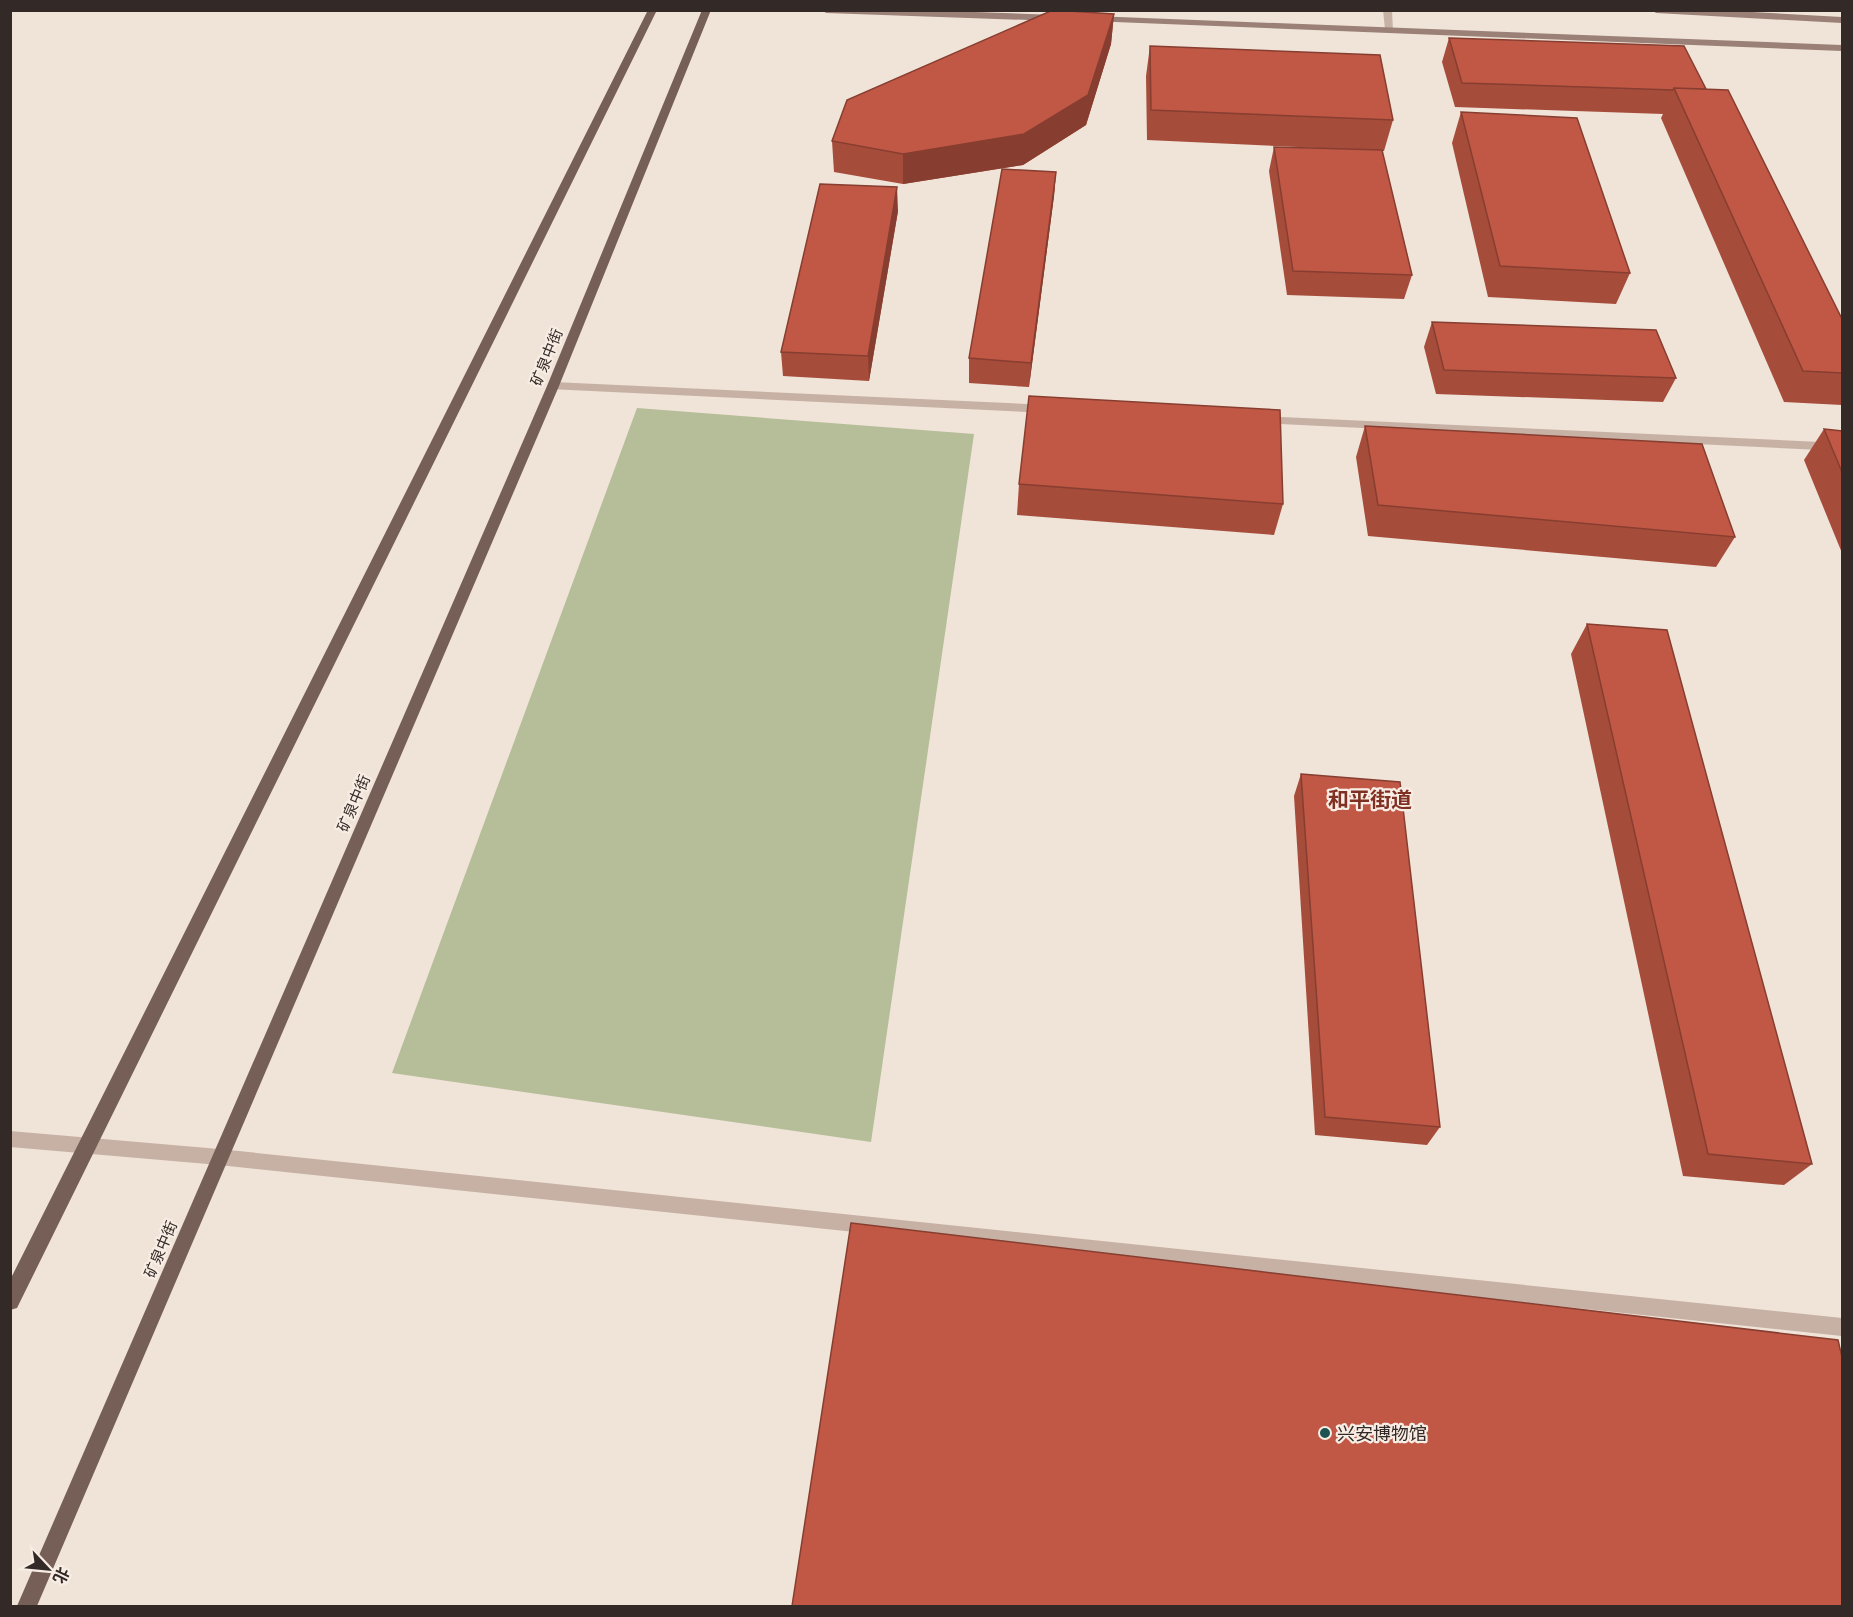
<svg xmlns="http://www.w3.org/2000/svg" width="1853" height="1617" viewBox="0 0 1853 1617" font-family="Lato,'Noto Sans SC',sans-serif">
	<rect width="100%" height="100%" fill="#f0e3d8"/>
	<path fill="#b5be99" d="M637,408L974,434L871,1142L392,1073Z"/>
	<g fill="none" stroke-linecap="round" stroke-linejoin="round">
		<path fill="#c7b1a5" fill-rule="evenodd" d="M1383,10H1392L1393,31L1385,29Z
			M553,382L1048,405L1054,409L1048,413L549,389L547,386Z
			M1261,416L1842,443V451L1257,423V417Z
			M10,1131L219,1149L1842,1318V1336L219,1165L10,1147Z"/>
		<path fill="#9a8077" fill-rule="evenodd" d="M822,10H918L1057,15L1061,18L1057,21L826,13Z
			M1652,10H1715L1842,17V23L1656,13Z
			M1093,16L1842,45V51L1090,21V17Z"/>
		<path fill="#755f57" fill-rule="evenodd" d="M648,10H657L17,1308L10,1310V1280Z
			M702,10H711L559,386L37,1606H17L547,386Z"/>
	</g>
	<path fill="#a64c3b" d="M1114,14L1111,44L1086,125L1023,165L903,184L834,172L832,141Z
		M1449,38L1706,89L1842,319V405L1784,402L1661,118L1663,114L1455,107L1442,62Z
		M1150,46L1393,120L1384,151H1382L1412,275L1404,299L1287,295L1269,171L1274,147L1320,148L1147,140L1146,76Z
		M1461,112L1630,273L1616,304L1488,297L1452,143Z
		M1056,172L1054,196L1029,387L969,383V358Z
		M898,211L869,381L783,376L781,352Z
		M1432,322L1676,378L1663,402L1436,394L1424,347Z
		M1365,426L1735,537L1716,567L1368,536L1356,457Z
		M1824,429L1842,431V553L1804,460Z
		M1019,484L1283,504L1274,535L1017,515Z
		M1587,624L1812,1164L1784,1185L1683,1176L1571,654Z
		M1301,774L1440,1127L1427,1145L1315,1135L1294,796Z"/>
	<path fill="#873e30" d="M1114,14L1111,44L1086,125L1023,165L903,184V154Z
		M1056,172L1054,196L1029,387L1031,363Z
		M897,187L898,211L869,381L868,356Z"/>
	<path fill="#c15845" stroke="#873e30" stroke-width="1.5" d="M1053,10L1114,14L1088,95L1024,134L903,154L832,141L847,100Z
		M1449,38L1684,46L1706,89L1674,88L1673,90L1462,83Z
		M1150,46L1380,55L1393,120L1151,110Z
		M1674,88L1728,90L1842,319V373L1803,371Z
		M1461,112L1577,118L1630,273L1500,266Z
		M1274,147L1382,150L1412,275L1293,271Z
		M1002,169L1056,172L1031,363L969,358Z
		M820,184L897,187L868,356L781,352Z
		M1432,322L1656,330L1676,378L1444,370Z
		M1029,396L1280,410L1283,504L1019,484Z
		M1365,426L1702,444L1735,537L1378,505Z
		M1824,429L1842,431V472Z
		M1587,624L1667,630L1812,1164L1708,1154Z
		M1301,774L1400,782L1440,1127L1325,1117Z
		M851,1223L1838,1340L1842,1357V1606H792Z"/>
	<circle fill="#1d5351" stroke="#f8ede4" stroke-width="2" cx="1325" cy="1433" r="6"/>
	<g text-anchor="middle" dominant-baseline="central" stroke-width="4.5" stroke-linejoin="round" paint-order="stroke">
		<g font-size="15" fill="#332926" stroke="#f8ede4">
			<text transform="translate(546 357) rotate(-68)">矿泉中街</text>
			<text transform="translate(353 803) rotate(-67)">矿泉中街</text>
			<text transform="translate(160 1249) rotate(-67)">矿泉中街</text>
		</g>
		<g font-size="18" fill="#332926" stroke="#f8ede4" text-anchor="start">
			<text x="1337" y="1433">兴安博物馆</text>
		</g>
		<g font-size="21" font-weight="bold" fill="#7f3022" stroke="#f8ede4">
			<text x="1370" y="798">和平街道</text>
		</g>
	</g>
	<rect width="1853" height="1617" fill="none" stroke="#332926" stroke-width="24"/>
	<g transform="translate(48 1569) rotate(116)" stroke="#f8ede4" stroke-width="4.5" paint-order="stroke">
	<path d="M0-4.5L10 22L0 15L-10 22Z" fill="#332926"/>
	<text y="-9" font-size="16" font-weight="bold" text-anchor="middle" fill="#332926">北</text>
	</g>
</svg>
